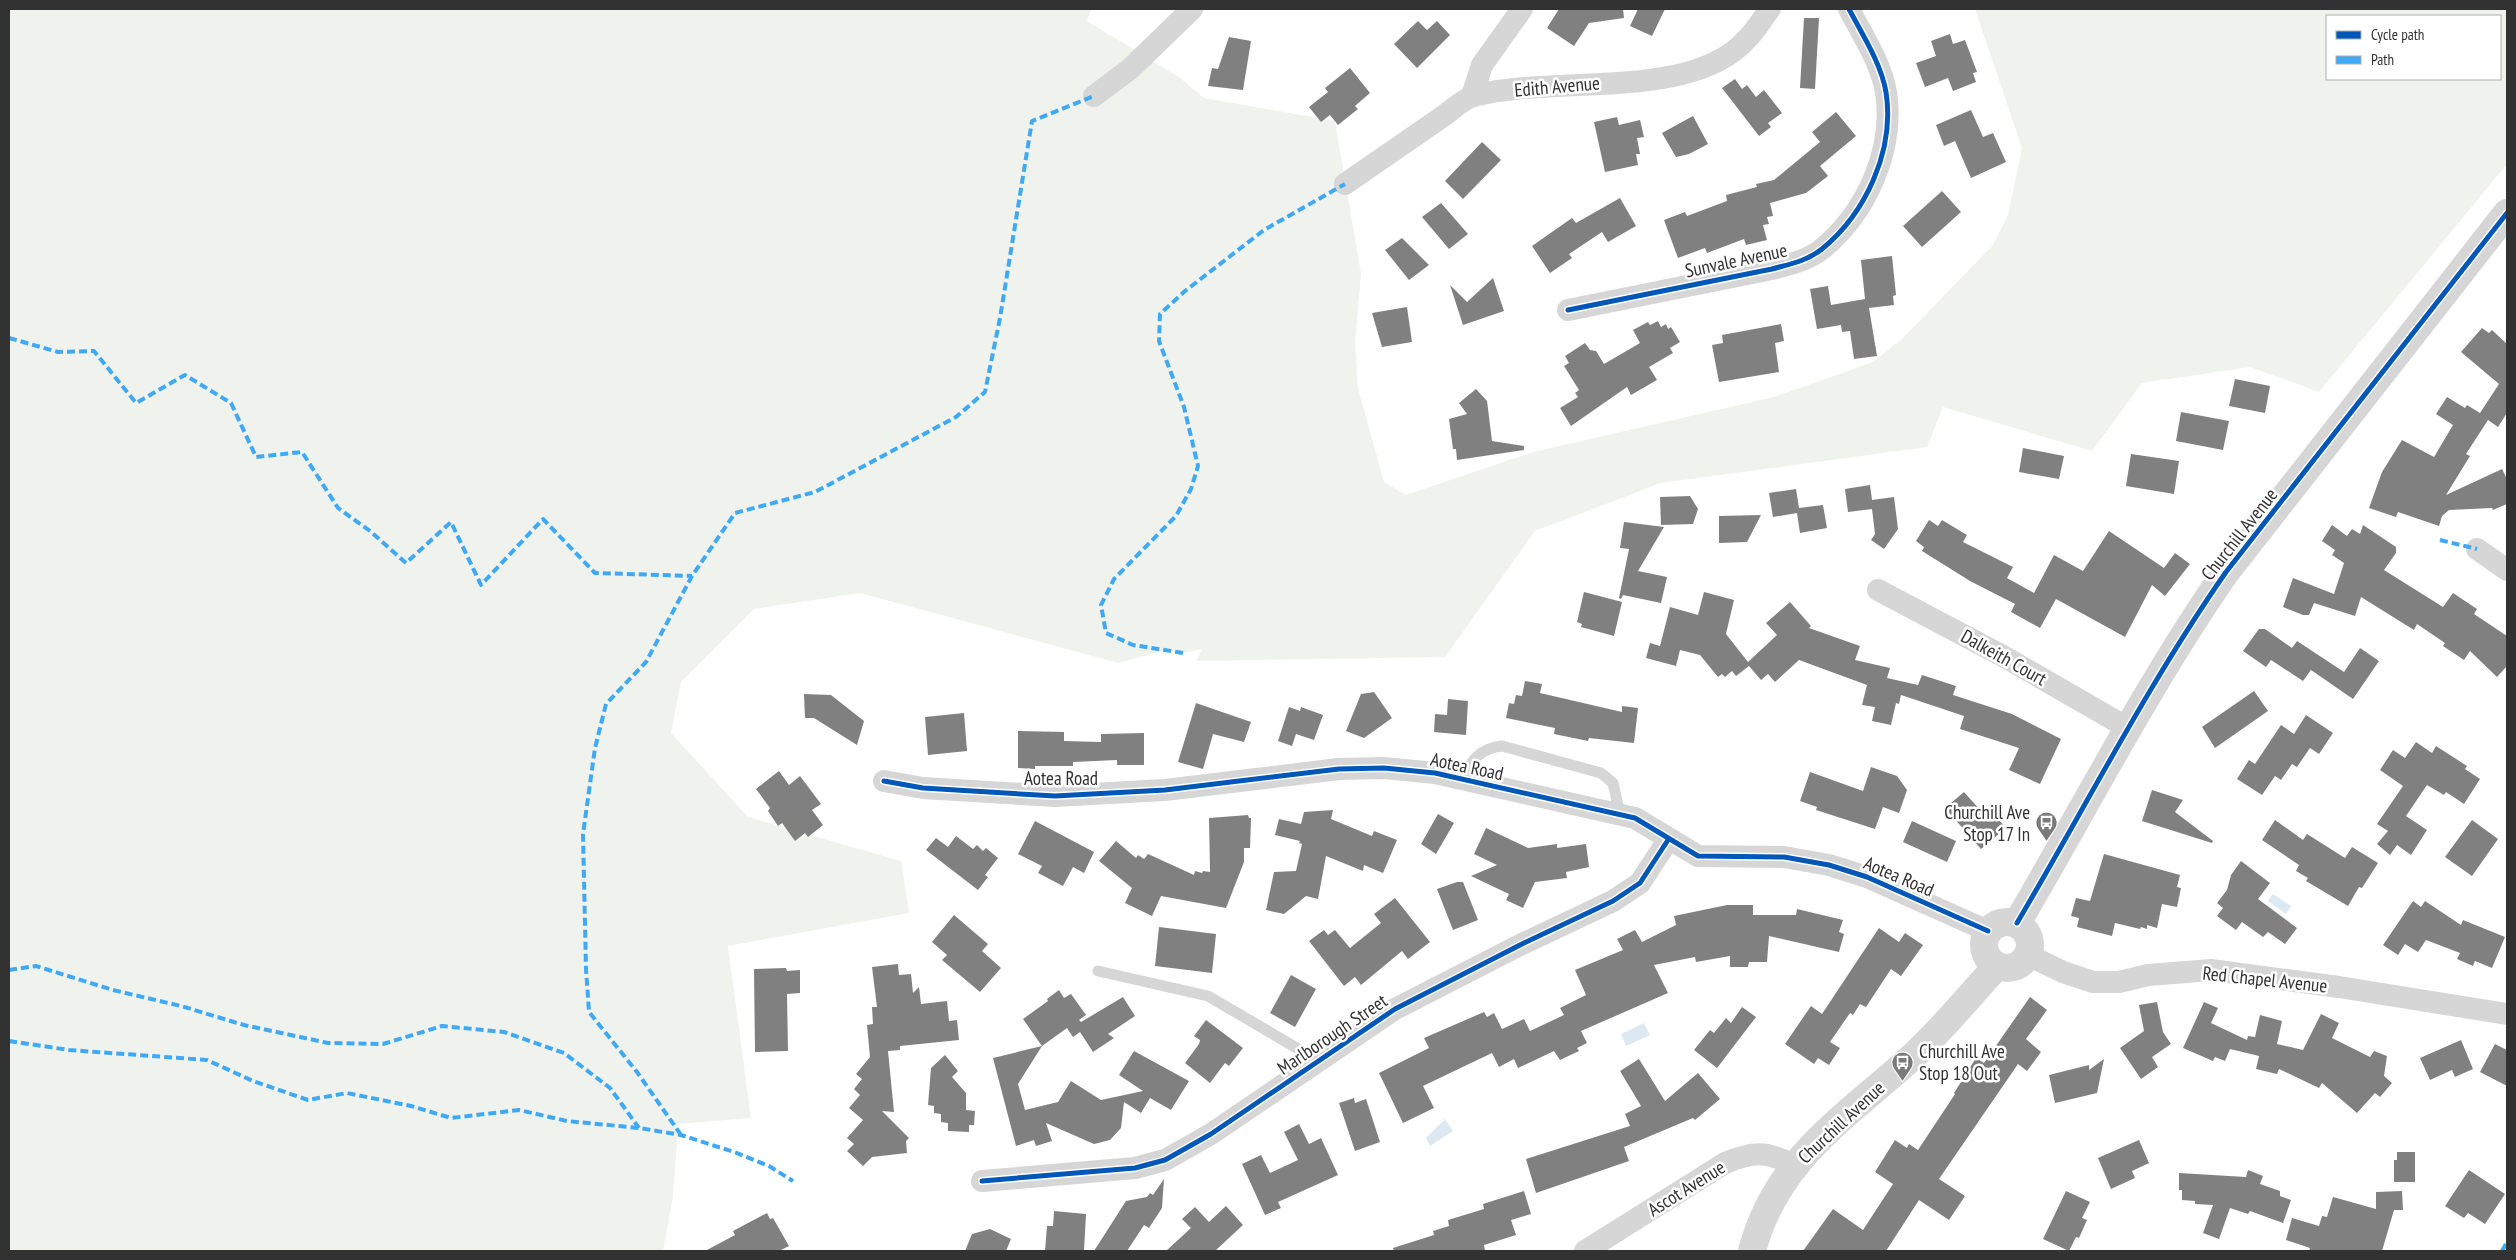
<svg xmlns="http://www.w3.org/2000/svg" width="2516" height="1260" viewBox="0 0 2516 1260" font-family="'PT Sans Narrow',sans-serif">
	<rect width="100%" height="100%" fill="#fff"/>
	<path fill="#f0f3ed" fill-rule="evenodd" d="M9,9H1091L1087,21L1179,77L1204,98L1335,121L1361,273L1355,342L1358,388L1384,482L1406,495L1533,452L1774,397L1873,362L1903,338L1993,245L2008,215L2022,148L1975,9H2507V164L2319,392L2250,367L2142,383L2092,451L1943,407L1927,447L1661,483L1535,531L1445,657L1196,661L1202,649L1183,653L1167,650L1118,663L860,593L754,609L681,682L671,733L748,817L901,861L909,913L728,946L751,1118L678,1124L673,1196L663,1251H9ZM2327,16H2500V79H2327Z"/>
	<path fill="#dde9f2" d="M2273,894L2291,906L2286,914L2268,901Z
		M1644,1023L1650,1035L1626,1046L1621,1034Z
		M1445,1119L1453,1131L1430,1146L1426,1138Z"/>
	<path fill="#808080" d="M1559,9H1623L1624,18L1589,23L1574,46L1547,28Z
		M1638,9H1665L1652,36L1630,26Z
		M1804,18H1819L1815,89L1800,88Z
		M1418,21L1427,30L1437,21L1450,35L1417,68L1394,44Z
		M1950,34L1953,44L1965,40L1977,72L1973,73L1976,82L1953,91L1948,78L1925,87L1916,63L1936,56L1931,41Z
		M1229,37L1251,41L1243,90L1208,86L1212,68L1218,69Z
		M1350,68L1370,93L1355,106L1358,109L1338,125L1330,115L1321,122L1309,107L1328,92L1325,88Z
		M1735,79L1742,89L1747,85L1756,97L1764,90L1782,113L1768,123L1771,127L1759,136L1722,88Z
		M1971,110L1983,137L1993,133L2006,162L1971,178L1955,141L1944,146L1936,125Z
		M1836,112L1856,136L1820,166L1828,176L1806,193L1770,203L1773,216L1767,217L1769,224L1763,225L1767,240L1746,245L1744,239L1707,253L1705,248L1678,258L1664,220L1685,212L1687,216L1727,201L1726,195L1757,187L1756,184L1774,180L1820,142L1812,132Z
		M1693,116L1708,144L1689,154L1676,157L1662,133Z
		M1617,117L1619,125L1640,120L1644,137L1637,138L1640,154H1636L1638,165L1605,172L1594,122Z
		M1482,142L1501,160L1463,199L1445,181Z
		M1942,191L1961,212L1922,247L1903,226Z
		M1620,198L1636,226L1608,242L1602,232L1569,254L1572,258L1550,273L1532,246L1572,218L1576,223Z
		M1441,203L1468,234L1449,249L1422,217Z
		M1402,238L1429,265L1409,280L1385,250Z
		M1892,256L1896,295L1893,296L1894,305L1869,308L1877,356L1854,359L1850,331L1842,332L1841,325L1817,329L1810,289L1828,286L1831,305L1865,299L1861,260Z
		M1493,278L1504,311L1463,325L1450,285L1467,302Z
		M1407,307L1412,342L1382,347L1372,313Z
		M1658,321L1661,327L1666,324L1668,329L1671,327L1680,342L1670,348L1673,353L1649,367L1657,380L1631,395L1627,387L1571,426L1560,408L1578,397L1575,393L1579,390L1564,366L1569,363L1565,356L1585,343L1590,350L1596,351L1604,364L1640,343L1633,330L1648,322L1650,325Z
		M1781,324L1784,341L1775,343L1779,372L1719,382L1712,345L1723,343L1722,335Z
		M2482,328L2489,333L2492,330L2507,344V413L2498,427L2488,420L2466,454L2470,456L2446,495L2502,469L2507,479V504L2493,510L2492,508L2449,510L2442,516L2439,526L2398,512L2396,517L2369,508L2382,472L2402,440L2434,457L2453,425L2436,414L2447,397L2465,408L2467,405L2480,413L2499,384L2461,352Z
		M2235,379L2270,386L2265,413L2229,406Z
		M1476,389L1487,401L1492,441L1524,446V450L1457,460L1456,449H1453L1449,419L1467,414L1459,403Z
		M2181,412L2229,421L2223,450L2176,441Z
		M2023,448L2064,456L2059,479L2019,472Z
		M2131,454L2179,461L2174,494L2126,486Z
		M1870,485L1872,500L1894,497L1898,529L1884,549L1871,540L1875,534L1872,509L1848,512L1845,489Z
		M1796,489L1799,508L1823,505L1827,528L1800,533L1797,513L1773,517L1769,493Z
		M1690,496L1698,509L1693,524L1661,525L1660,497Z
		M1761,515L1747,542L1719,543V516Z
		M1929,520L1938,526L1942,520L1967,535L1963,542L2013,567L2007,578L2034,593L2054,555L2083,571L2109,531L2164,568L2175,553L2190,564L2165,596L2152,585L2125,637L2056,599L2040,628L2011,612L2015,604L1970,581L1922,551L1924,547L1916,541Z
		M1624,522L1664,527L1638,571L1667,577L1661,603L1623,595L1621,599L1619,598L1629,549L1620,548Z
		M2332,525L2347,536L2352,529L2360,534L2363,525L2396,547V553L2384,570L2443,607L2453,593L2477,609L2474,614L2507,636V666L2497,677L2470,651L2464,660L2443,646L2445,643L2417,624L2414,630L2361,597L2355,616L2314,603L2309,615H2303L2283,607L2293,578L2334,594L2344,563L2332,555L2335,550L2322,541Z
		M1584,592L1622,602L1614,636L1581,627L1582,624L1577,622Z
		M1704,592L1734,600L1726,634L1748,662L1777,635L1766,623L1790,602L1811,626L1809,628L1860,646L1855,660L1890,668L1887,678L1918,685L1922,675L1956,686L1953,695L2012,714L2061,739L2040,784L2009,770L2019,748L1960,729L1964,716L1901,695L1899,704L1896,703L1891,725L1872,721L1875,707L1862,705L1867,685L1799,660L1775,682L1768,674L1761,680L1749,666L1736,676L1732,671L1725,677L1722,674L1718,677L1700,655L1680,650L1676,666L1646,658L1650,643L1660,646L1670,607L1698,615Z
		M2259,629H2265L2292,648L2297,641L2344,672L2360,648L2379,661L2353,699L2311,670L2303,681L2271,660L2266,667L2243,651Z
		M1525,681L1542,684L1540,693L1622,712V706L1638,708L1634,743L1589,738L1588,741L1554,734L1555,728L1506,718L1509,703L1514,704L1516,695L1522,696Z
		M2254,691L2268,711L2215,748L2202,727Z
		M1374,692L1392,718L1364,738L1346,731L1361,694Z
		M804,694L831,695L864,721L857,745L814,718H805Z
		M1448,699L1468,701L1466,735L1434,732L1435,714L1447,715Z
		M1196,703L1251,722L1244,742L1213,734L1203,769L1178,762Z
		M1289,707L1300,711L1301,707L1323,715L1314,740L1296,734L1292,746L1278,741Z
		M964,713L967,751L928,755L925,717Z
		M2306,715L2333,733L2319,754L2310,748L2297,767L2292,764L2281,780L2275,776L2262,795L2237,779L2249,760L2255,764L2281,725L2294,734Z
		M1018,731L1064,732V741L1101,742V734L1144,733V765H1117V760L1073,762V766H1035V769L1018,768Z
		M2416,742L2432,753L2436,746L2467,766L2465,769L2480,779L2464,804L2446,792L2444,795L2427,785L2406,816L2427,830L2411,855L2397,845L2390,855L2377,844L2388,831L2377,824L2403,786L2380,770L2393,750L2405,758Z
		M1871,767L1897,776L1907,790L1899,813L1883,807L1875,829L1816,810L1817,807L1800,801L1810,772L1863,791Z
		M779,771L789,785L800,776L821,804L812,810L823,825L808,837L805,833L795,841L782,823L778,826L768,811L770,808L756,789Z
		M2152,790L2183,800L2175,812L2213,841L2212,843L2142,821Z
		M1964,792L1982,812L1988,807L2006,828L1981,849L1945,808Z
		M1333,810L1331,819L1372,836L1374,831L1397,840L1383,873L1364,865L1363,871L1326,856L1318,899L1306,896L1284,914L1266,910L1274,872L1296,871L1302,844L1299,843L1300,841L1275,835L1279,819L1301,824L1304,812Z
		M1438,814L1454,823L1436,854L1421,844Z
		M1248,815L1249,818H1251L1250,848H1244V862L1226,908L1161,896L1152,916L1125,903L1132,888L1099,861L1116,841L1136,858L1138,855L1144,859L1148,854L1194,875L1195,871L1202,873L1203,871L1210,872L1209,818Z
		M2275,820L2303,840L2307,834L2345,858L2352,847L2378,863L2362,888L2359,887L2348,906L2306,881L2308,878L2296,871L2299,865L2262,840Z
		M2472,820L2498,839L2472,876L2445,857Z
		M1035,821L1094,852L1084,873L1073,867L1063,886L1038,873L1042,866L1018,854Z
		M1912,821L1956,841L1947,862L1903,842Z
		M1486,828L1528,848L1557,844V848L1586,844L1589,867L1566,872L1567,878L1535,882L1523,908L1506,900L1509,894L1471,876L1497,865L1474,854Z
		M956,836L973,849L977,845L983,851L986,848L998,858L985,875L988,877L978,890L926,850L936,838L948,847Z
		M2104,854L2180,875L2177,887L2181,888L2177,907L2162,904L2157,928L2147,925V929L2141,927L2140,929L2115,923L2112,936L2077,927L2079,918L2071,916L2076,898L2090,901Z
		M2241,861L2270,883L2258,899L2297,928L2285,944L2268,932L2263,937L2242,922L2236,930L2217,916L2223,908L2217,903L2227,890L2231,875Z
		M1457,882H1463L1478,920L1453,930L1437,889Z
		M1395,898L1430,942L1408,959L1402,951L1361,985L1355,977L1344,986L1309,941L1324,930L1328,935L1335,930L1350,948L1381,923L1374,914Z
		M2413,901L2421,907L2425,901L2461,925L2463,920L2505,937L2492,968L2475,961L2473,966L2457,959L2460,953L2426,940L2418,952L2405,944L2398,955L2383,945Z
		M1727,905H1753V915H1796L1797,909L1843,920L1839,932L1844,934L1839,952L1769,936L1767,962H1749L1748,967H1730V956L1696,962L1695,957L1654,965L1668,993L1581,1031L1587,1043L1577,1048L1579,1051L1560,1060L1554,1051L1518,1068L1514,1059L1499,1067L1492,1053L1423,1086L1434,1108L1403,1123L1379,1073L1429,1048L1424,1038L1484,1012L1487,1017L1494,1013L1502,1029L1524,1019L1530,1031L1564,1015L1560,1008L1586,995L1575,970L1623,950L1617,939L1635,930L1642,942L1676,925L1674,916Z
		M954,915L988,944L982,951L1001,968L980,992L942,960L947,955L932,942Z
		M1159,927L1216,934L1212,973L1155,966Z
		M1879,928L1899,942L1905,933L1923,945L1901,976L1891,969L1866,1007L1860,1004L1853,1015L1850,1013L1830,1042L1840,1048L1829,1065L1818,1058L1814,1064L1785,1044L1811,1006L1822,1014Z
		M898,964L899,975L911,974L913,993L919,987L921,1004L947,1001L949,1021L957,1020L959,1040L900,1046V1050L888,1051L894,1112L882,1111L909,1138L906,1141L907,1153L872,1157L863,1166L847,1151L854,1144L847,1138L863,1120L849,1108L860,1095L854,1089L862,1079L856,1074L870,1057L867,1025L873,1024L872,1007H877L872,967Z
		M786,968L787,971L800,970V993L787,994L788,1051L755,1052L754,969Z
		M1291,975L1316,989L1295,1027L1270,1013Z
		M1059,990L1064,998L1071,994L1086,1015L1079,1020L1081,1022L1123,997L1135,1016L1108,1034L1114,1038L1093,1052L1080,1032L1073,1037L1067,1028L1042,1046L1023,1019L1048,1001L1047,999Z
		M2030,997L2047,1010L2026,1039L2041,1052L2027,1071L2018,1064L1939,1179L1965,1196L1949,1220L1919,1200L1886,1251H1803L1833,1209L1863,1230L1893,1184L1875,1172L1895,1140L1907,1148L1909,1144L1918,1150L1955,1094L1954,1093L1976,1058L1984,1063Z
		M2157,1002L2163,1032L2171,1044L2152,1057L2158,1067L2141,1079L2120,1048L2144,1031L2139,1005Z
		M2204,1002L2218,1008L2211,1023L2247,1040L2248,1036L2255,1037L2260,1015L2282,1021L2277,1044L2303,1050L2321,1014L2339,1023L2332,1038L2370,1057L2374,1051L2387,1056L2384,1076L2392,1083L2380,1097L2375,1093L2357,1113L2322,1083L2319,1088L2279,1069L2277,1074L2256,1069L2259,1056L2230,1049L2225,1061L2215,1057L2213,1061L2183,1048Z
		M1742,1007L1756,1017L1717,1068L1694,1050L1710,1030L1714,1033L1726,1018L1731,1023Z
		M1206,1020L1243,1048L1229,1066L1225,1063L1210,1083L1185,1063L1199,1044L1200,1040L1194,1036Z
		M2461,1040L2473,1069L2455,1077L2452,1070L2430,1080L2420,1058Z
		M2495,1044L2507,1050V1086L2480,1072Z
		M1042,1046L1018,1084L1025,1110L1058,1102L1071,1081L1101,1100L1143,1091L1119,1075L1134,1051L1189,1081L1171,1110L1150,1098L1141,1113L1124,1102L1121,1128L1110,1140L1094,1144L1046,1123L1052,1141L1036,1146L1034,1140L1016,1146L993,1058Z
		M945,1055L958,1071L952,1077L966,1093V1110L975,1111L974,1125H969V1132L948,1131V1123L941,1122V1114L934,1113V1106L928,1105L931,1068Z
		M1639,1059L1665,1101L1698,1073L1720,1099L1695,1120L1693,1118L1624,1147L1629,1161L1536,1193L1526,1159L1630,1126L1625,1114L1641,1106L1620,1071Z
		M2104,1059L2097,1093L2055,1103L2049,1075L2089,1065V1070Z
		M1354,1098L1355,1103L1366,1099L1380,1142L1355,1151L1339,1103Z
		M1299,1124L1309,1144L1321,1138L1338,1175L1278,1202L1281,1208L1265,1215L1242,1164L1261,1155L1270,1173L1298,1160L1284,1132Z
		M2139,1140L2149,1163L2132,1171L2135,1178L2111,1189L2098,1158Z
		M2397,1152H2415V1182H2394V1160H2397Z
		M2248,1170L2263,1176L2260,1184L2280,1191V1196L2291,1200L2283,1223L2250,1211L2248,1214L2230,1208L2219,1239L2203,1233L2213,1205L2195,1204V1201L2182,1200V1190H2179V1173L2246,1177Z
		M2469,1170L2505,1194L2485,1224L2468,1213L2464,1218L2445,1206Z
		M1164,1179L1162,1208L1149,1228L1144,1225L1127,1251H1094L1126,1201L1147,1197L1150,1193L1153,1195Z
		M1524,1191L1531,1214L1511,1220L1516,1235L1484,1245L1485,1251H1394L1393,1248L1434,1235L1433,1231L1449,1226L1448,1220L1484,1209L1483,1204Z
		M2066,1191L2090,1202L2082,1218L2087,1220L2079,1238L2076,1237L2069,1251L2043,1239Z
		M2402,1191L2403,1210H2394L2382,1251H2309L2310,1248L2286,1240L2292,1218L2319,1226L2322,1216L2327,1217L2333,1197L2376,1209V1192Z
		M1226,1206L1243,1225L1215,1251H1166L1191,1228L1182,1219L1195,1207L1209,1222Z
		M1054,1211L1086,1214L1084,1251H1045L1047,1226H1053Z
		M767,1213L770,1219L773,1218L789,1246L779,1251H705L735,1235L733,1231Z
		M990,1229L1011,1239L1006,1251H965L972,1234Z"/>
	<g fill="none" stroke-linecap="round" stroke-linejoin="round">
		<path stroke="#d6d6d6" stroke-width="11" d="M1462,779C1471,760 1481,748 1502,746L1601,773L1613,783L1620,815
			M1098,971L1208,996L1319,1061"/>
		<path stroke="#d6d6d6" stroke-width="22" d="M1094,96L1130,69L1192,9
			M1472,96L1482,65L1522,9
			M1345,184C1378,161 1410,139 1442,117C1452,110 1463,99 1474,96C1553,74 1691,102 1747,39C1756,30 1762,19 1770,9
			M1568,310L1772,269C1790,264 1807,261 1822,249C1866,213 1895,150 1886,92C1881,63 1862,34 1849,9
			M2477,549L2507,570
			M1878,590L2003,656L2128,728
			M884,781L923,788L1055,796L1165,790L1339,769L1384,768L1435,773L1635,818L1698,856L1784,857L1829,865L1867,877L1988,931
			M2028,955L2063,972L2093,982H2119L2148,975L2211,970L2339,987L2507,1014
			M982,1181L1135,1168L1165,1160L1211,1134L1395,1009L1522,944L1613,901L1640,883L1668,840
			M1585,1251L1725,1163C1754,1151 1766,1151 1794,1165"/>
		<path stroke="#d6d6d6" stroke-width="28" d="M1984 945a23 23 0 1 1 46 0a23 23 0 1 1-46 0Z
			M2017,923C2086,806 2148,684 2226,572L2507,213
			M1752,1251C1776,1159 1845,1118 1911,1058C1942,1030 1969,996 1997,966"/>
		<path stroke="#3fa9f5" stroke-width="4" stroke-dasharray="8 4" stroke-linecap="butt" d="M9,338L58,352L94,351L136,403L185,375L231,403L256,457L302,452L338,508L370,531L406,563L451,522L481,585L543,519L595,573L692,576
			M2440,540L2477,549
			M1183,653L1133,645L1106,633L1101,605L1114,579L1176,516L1191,489L1198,466L1184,407L1159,341L1160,314L1185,291L1264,230L1345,184
			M9,970L36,966L113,990L181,1006L244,1025L328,1043L383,1044L442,1026L504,1032L564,1053L610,1088L639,1128
			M9,1041L69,1050L207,1060L253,1081L308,1100L347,1093L411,1106L451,1118L519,1110L567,1121L639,1128L681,1135L734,1152L769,1166L793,1181
			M681,1135L637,1072L589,1012L586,969L583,834L595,748L606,704L646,662L692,576L735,513L815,492L956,417L985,392L1000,318L1032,121L1094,96
			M2502,1251L2507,1242"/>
		<defs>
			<path id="cycleway" d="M1568,310L1772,269C1790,264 1807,261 1822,249C1866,213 1895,150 1886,92C1881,63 1862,34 1849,9
				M884,781L923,788L1055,796L1165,790L1339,769L1384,768L1435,773L1635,818L1698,856L1784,857L1829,865L1867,877L1988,931
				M2017,923C2086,806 2148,684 2226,572L2507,213
				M982,1181L1135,1168L1165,1160L1211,1134L1395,1009L1522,944L1613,901L1640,883L1668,840"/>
		</defs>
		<use href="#cycleway" stroke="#fff" stroke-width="8"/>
		<use href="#cycleway" stroke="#0057b8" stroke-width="5"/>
	</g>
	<defs>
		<symbol id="bus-pin" viewBox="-11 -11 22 30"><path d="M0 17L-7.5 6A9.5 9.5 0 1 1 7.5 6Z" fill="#7a7a7a" stroke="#fff"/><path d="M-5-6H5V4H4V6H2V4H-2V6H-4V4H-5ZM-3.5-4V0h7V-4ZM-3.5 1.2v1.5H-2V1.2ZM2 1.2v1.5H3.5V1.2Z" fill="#fff"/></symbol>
	</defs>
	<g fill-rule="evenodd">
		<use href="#bus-pin" x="2034" y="810" width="25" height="34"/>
		<use href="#bus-pin" x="1890" y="1050" width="25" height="34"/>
	</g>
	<g text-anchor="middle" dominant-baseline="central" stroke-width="5" stroke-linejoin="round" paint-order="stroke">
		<g font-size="19" fill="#323232" stroke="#fff">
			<text transform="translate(1557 86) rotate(-5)">Edith Avenue</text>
			<text transform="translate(1736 260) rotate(-12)">Sunvale Avenue</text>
			<text transform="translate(2239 534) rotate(-52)">Churchill Avenue</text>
			<text transform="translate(2004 657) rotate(29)">Dalkeith Court</text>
			<text transform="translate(1467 766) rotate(12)">Aotea Road</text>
			<text x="1061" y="778">Aotea Road</text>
			<text transform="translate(1899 876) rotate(23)">Aotea Road</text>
			<text transform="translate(2265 979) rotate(6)">Red Chapel Avenue</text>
			<text transform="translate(1332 1034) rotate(-34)">Marlborough Street</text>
			<text transform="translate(1841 1122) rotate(-43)">Churchill Avenue</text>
			<text transform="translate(1686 1188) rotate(-32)">Ascot Avenue</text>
		</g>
		<g font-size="19" fill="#323232" stroke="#fff" text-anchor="end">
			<text x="2030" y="812">Churchill Ave<tspan x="2030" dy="22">Stop 17 In</tspan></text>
			<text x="1919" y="1051" text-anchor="start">Churchill Ave<tspan x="1919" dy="22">Stop 18 Out</tspan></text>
		</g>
	</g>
	<rect width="2516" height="1260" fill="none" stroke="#323232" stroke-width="20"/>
	<rect x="2326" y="15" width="175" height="65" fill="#ffffff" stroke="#adadad"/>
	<rect x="2336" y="31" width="25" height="8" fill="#0057b8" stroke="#adadad"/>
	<text x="2371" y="40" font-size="15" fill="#323232">Cycle path</text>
	<rect x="2336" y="56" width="25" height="8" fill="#3fa9f5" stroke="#adadad"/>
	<text x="2371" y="65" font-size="15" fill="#323232">Path</text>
</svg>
